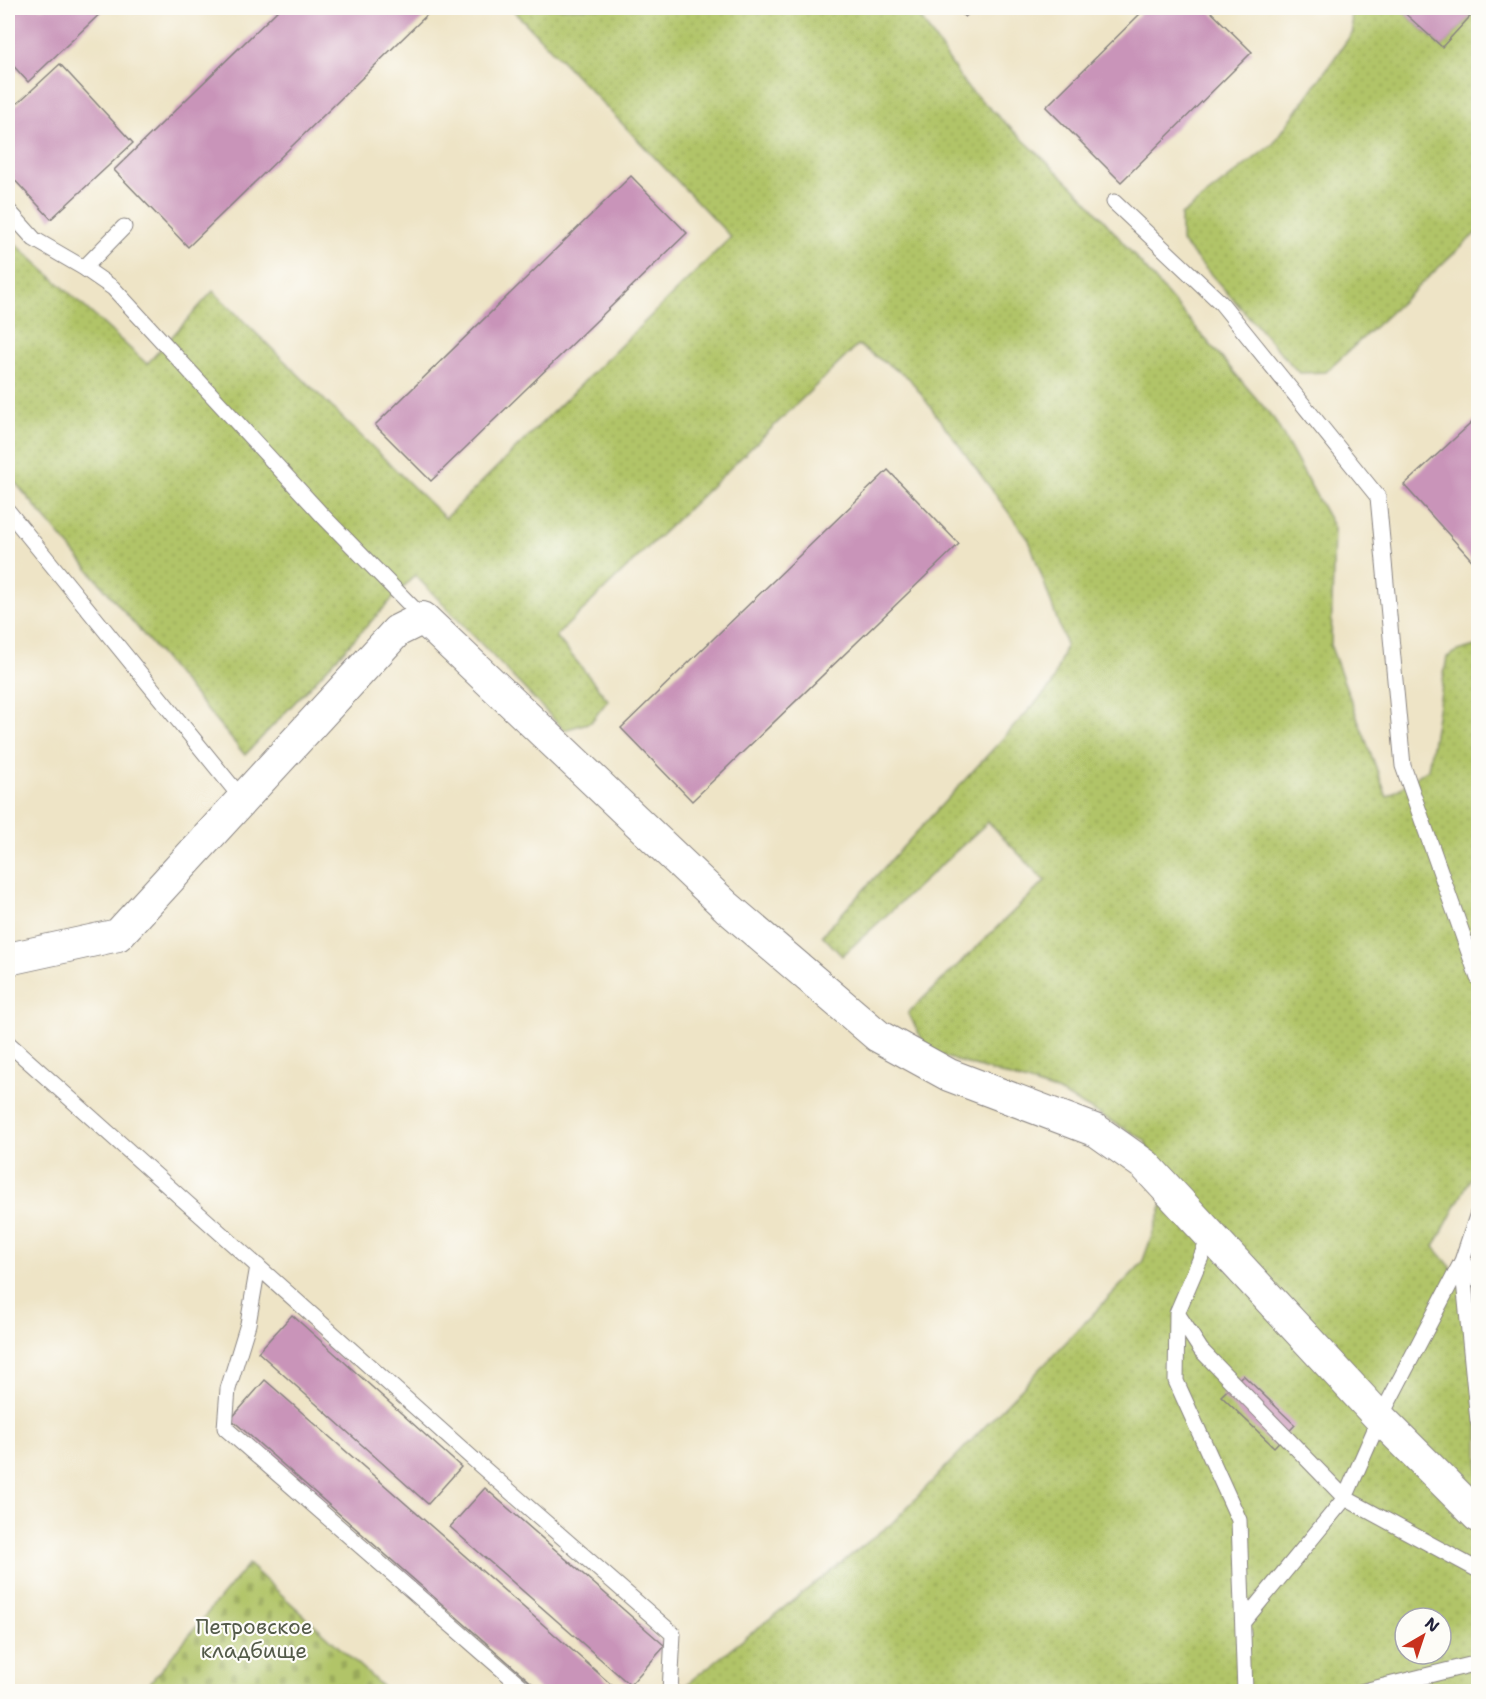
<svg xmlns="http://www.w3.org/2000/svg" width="1486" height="1699" viewBox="0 0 1486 1699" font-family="'Shantell Sans',sans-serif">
	<defs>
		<pattern id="grass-dots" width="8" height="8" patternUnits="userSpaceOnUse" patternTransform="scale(1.5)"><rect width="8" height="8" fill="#b1c467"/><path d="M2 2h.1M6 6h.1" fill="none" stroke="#98a85a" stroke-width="1.8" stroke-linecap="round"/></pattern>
		<pattern id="cemetery-stones" width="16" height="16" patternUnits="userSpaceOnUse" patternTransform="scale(1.5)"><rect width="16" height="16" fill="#b1c467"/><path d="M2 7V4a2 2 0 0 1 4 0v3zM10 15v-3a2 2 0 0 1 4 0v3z" fill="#98a85a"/></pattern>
	</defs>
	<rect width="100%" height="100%" fill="#fdfcf7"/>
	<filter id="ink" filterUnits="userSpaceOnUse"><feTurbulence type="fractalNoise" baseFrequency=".0167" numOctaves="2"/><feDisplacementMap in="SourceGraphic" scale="12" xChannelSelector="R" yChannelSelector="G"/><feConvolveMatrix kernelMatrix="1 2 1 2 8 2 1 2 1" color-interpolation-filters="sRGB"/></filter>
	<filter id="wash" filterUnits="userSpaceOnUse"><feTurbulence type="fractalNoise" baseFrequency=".008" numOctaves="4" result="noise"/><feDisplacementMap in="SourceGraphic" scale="24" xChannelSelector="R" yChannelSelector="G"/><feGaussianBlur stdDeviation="1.35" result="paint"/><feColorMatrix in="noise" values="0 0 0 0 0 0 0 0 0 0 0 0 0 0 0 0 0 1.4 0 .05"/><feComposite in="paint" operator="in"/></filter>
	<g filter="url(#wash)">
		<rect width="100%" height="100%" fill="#eee4c6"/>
		<path fill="url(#grass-dots)" stroke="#6a7351" stroke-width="1.5" fill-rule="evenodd" d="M511,8H914L966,86L1084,197L1274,419L1334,528L1331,647L1387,797L1428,769L1447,657L1458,651L1478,645V1164L1434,1247L1478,1299V1691H680L694,1678L892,1523L1142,1263L1165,1199L1145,1140L1059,1092L929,1052L908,1013L1045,881L988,822L842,956L822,935L1051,686L1066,645L1029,540L909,378L858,345L556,636L608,700L591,722L564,730L415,575L245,755L8,474V237L147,364L213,291L445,518L731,237ZM1405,1618H1441V1654H1405Z
			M1350,8H1399L1442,47L1478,8V231L1326,372L1299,373L1181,241V215L1274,143L1353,32Z"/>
		<path fill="url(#cemetery-stones)" stroke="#6a7351" stroke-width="1.5" d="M248,1564L387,1691H143Z"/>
		<g id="blocks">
			<path fill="#c994b9" d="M8,8H106L28,82L8,60Z
				M280,8H434L188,247L114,170Z
				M956,8H976L965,17Z
				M1146,8H1207L1252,52L1121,182L1046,107Z
				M1399,8H1478L1442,47Z
				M60,64L133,143L51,219L8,173V112Z
				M631,176L687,233L431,481L375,425Z
				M1478,417V567L1404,485Z
				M888,470L959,544L692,801L621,728Z
				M292,1315L461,1467L428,1504L258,1352Z
				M1243,1375L1295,1425L1274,1447L1221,1396Z
				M265,1380L614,1687L610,1692H542L231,1419Z
				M485,1488L665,1646L630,1685L450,1527Z"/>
		</g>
	</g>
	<g filter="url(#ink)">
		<use href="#blocks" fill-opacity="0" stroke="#888380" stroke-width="1.5"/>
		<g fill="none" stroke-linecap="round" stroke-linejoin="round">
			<defs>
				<path id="lane" d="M1114,202L1221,303L1378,497L1403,766L1478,978
					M8,210L34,239L84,268
					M124,227L84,268L113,288L324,517L423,618
					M8,511L243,800
					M8,1043L481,1466L673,1634L670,1692
					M1478,1213L1462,1261L1478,1421
					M1210,1236L1177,1313L1176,1381L1239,1520L1245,1692
					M258,1266L248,1324L228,1389L225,1428L528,1692
					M1177,1313L1201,1350L1345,1498L1478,1570
					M1243,1622L1345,1498L1380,1418L1462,1261L1478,1280
					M1360,1692L1478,1663"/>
				<path id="street" d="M8,959L118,935L397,631L423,618L727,907L878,1036L949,1075L1097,1131L1145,1165L1380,1418L1478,1516"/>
			</defs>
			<use href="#lane" stroke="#888380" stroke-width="17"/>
			<use href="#street" stroke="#888380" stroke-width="34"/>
			<use href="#lane" stroke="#fff" stroke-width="15"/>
			<use href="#street" stroke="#fff" stroke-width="32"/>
		</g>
	</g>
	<g text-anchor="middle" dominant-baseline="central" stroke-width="4.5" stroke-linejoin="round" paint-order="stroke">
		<g font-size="21" fill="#545b4a" stroke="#fdfcf7">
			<text x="254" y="1627">Петровское<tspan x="254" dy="24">кладбище</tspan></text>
		</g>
	</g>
	<rect width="1486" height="1699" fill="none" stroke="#fdfcf7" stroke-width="30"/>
	<g transform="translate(1423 1636) rotate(39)"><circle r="28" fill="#fdfcf7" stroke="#a5a5ac" stroke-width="1.5"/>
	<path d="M0-4.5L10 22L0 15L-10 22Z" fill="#c8321e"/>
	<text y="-9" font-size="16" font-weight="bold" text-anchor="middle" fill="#22223b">N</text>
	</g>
</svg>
